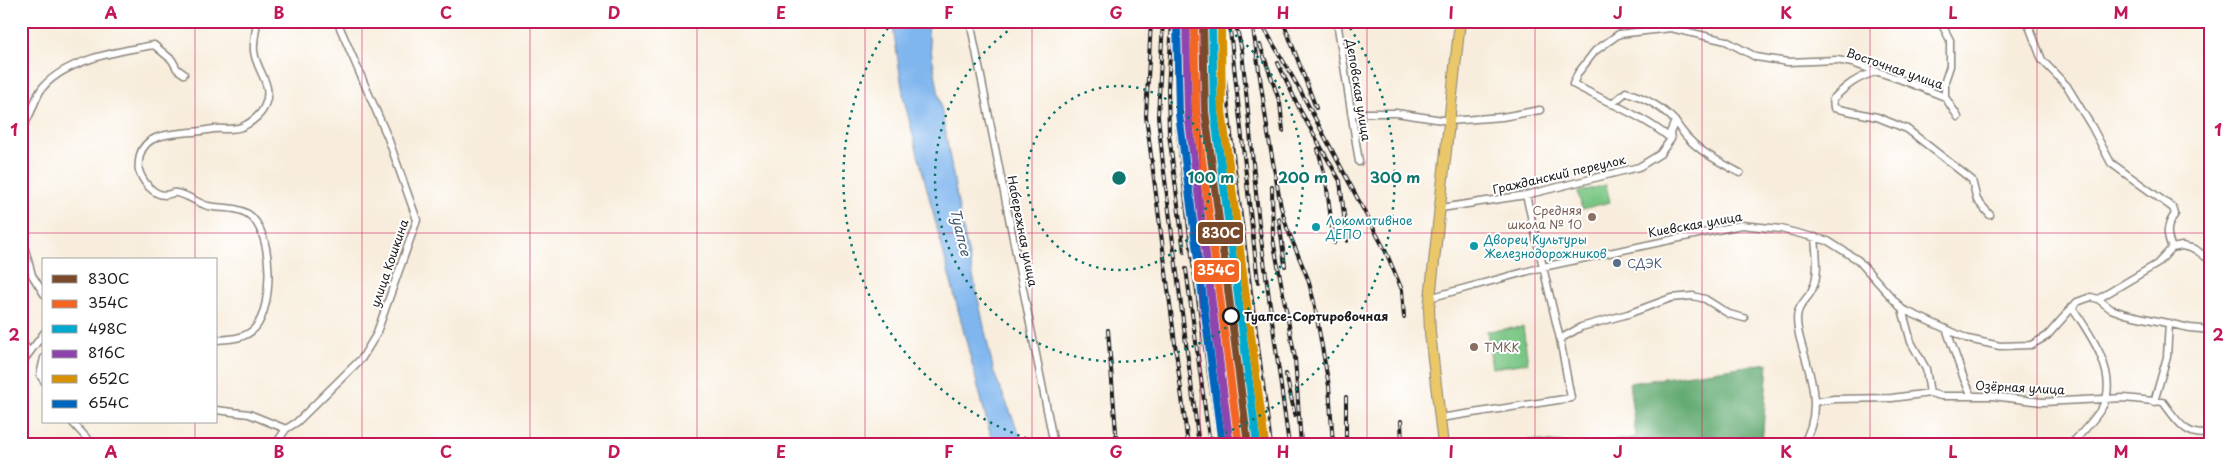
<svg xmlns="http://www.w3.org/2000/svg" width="2232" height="466" viewBox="0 0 2232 466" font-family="'Playpen Sans',sans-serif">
	<rect width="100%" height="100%" fill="#fff"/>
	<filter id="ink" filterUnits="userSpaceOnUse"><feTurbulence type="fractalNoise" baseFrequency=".02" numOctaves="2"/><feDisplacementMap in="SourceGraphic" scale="10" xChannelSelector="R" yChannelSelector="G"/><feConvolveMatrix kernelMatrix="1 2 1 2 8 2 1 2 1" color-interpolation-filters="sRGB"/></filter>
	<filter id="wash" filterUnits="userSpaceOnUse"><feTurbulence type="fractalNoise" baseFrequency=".0096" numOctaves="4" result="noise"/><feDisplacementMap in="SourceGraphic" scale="20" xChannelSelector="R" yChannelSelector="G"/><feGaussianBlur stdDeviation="1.12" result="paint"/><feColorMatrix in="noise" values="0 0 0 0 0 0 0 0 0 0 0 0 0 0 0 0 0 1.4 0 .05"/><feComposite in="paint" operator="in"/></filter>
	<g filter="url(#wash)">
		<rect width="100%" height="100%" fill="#f8eddc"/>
		<path fill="#7ac685" stroke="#4b7150" d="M1606,185L1610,202L1582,209L1578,192Z
			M1523,327L1528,363L1492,368L1487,331Z"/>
		<path fill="#63ab72" stroke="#406447" d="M1768,363L1762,445H1587L1636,437L1629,383Z
			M1529,440L1581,445H1582H1512Z"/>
		<path fill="#80b6ee" stroke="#4e6985" d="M892,21H926L960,215L994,373L1024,445H993L904,100Z"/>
	</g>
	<g filter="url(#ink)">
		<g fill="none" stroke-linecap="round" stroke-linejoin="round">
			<defs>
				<path id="minor" d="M970,21L1054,445
					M1337,21L1359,162
					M1940,21L1950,40V66L1945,81V97
					M2027,21L2042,60L2067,86L2092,127L2111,163L2173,208L2175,214C2166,226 2166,234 2172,248
					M1876,72C1857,77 1846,86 1833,99L1834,108L1877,117L1907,129L1972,180L1977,200L1990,215
					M1612,104L1626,92C1646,98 1661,106 1675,121
					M1351,113H1396L1449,121L1502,117L1540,110
					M21,128C33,116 33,99 43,87C67,59 120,51 154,45L172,60L177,69L184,74
					M1671,139L1670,133L1675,121C1690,147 1714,159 1740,173
					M1441,208L1526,195L1639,167L1660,154L1671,139C1642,115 1606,102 1573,84L1578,73L1595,51L1619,34L1671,28L1726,41L1756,57L1788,62L1837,60L1852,63L1902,80L1945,97L1958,117
					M21,235L32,275L44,294
					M1429,298L1543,267L1741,225L1781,229L1828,241L1858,260L1902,309L1968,339L2000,346L2031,345L2047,336L2077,302L2091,297L2098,299L2111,309L2125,314L2190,328L2211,330
					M2098,299L2157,264L2172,248L2182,246L2195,249L2211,261
					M1902,309L1911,342L1926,369L1930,393
					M1947,331L1964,379L1972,396
					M1560,339L1581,327L1628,314L1671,298L1693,296L1705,299L1729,314L1744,318
					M216,340C230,339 245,339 255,328C274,306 274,231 248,214C236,206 221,209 208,206C197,203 187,194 176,193C173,192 169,195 165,195C153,195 142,181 139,170C138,166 139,160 140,155C146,133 173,134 191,132C199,132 206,130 214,129C224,128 234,131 244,126C252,122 262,114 265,105C274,84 256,71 254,51C253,42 256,31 257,21
					M21,342L29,351
					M44,358L40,375L44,381
					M21,364L44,333
					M1814,402L1834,399L1892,398L1930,393L1941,396H1992L2042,402L2124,398L2163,402C2176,419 2187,440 2211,432
					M2154,402L2167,357L2169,323
					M216,410L249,414L286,429
					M1440,418L1571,398L1560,339L1526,195
					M72,422L93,445
					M275,445L286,429L297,422L362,358L376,335L417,220L388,138L337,21
					M1802,445C1823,415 1812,378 1802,346C1799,336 1795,322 1798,312C1800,304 1809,297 1812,290C1820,273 1816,254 1815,237
					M2070,445C2080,435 2102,412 2106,399C2115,368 2088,331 2072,307"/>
				<path id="primary" d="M1443,445L1430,333L1429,308L1460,21"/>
			</defs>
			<use href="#minor" stroke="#8a847c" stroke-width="9"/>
			<use href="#primary" stroke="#8a847c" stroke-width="12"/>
			<use href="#minor" stroke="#fff" stroke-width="6"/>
			<use href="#primary" stroke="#eac769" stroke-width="10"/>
			<defs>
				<path id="rail" d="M1151,21L1146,116L1188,445
					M1163,21L1158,116L1163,164L1199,445
					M1172,21L1168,89L1169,134L1184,252
					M1180,21L1177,76V125L1193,264L1219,445
					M1191,21L1196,147L1234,445
					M1219,21L1234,163L1271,445
					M1229,21L1258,282
					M1235,21L1242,51L1259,224L1289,445
					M1252,21L1268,134L1281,207L1287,228L1308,279L1314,302L1329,386L1333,445
					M1260,21L1300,90L1386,252L1402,290L1404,317
					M1283,21L1316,108
					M1213,31L1215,76L1221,136L1260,445
					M1260,45L1280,103L1283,131
					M1278,63L1300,110L1340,181L1347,241
					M1318,149L1326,181L1334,243
					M1272,187L1273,239L1295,358L1301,445
					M1279,219L1285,266
					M1186,269L1210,445
					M1108,330L1117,445
					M1286,374L1295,415
					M1346,397V445
					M1401,421L1402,445"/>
			</defs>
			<use href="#rail" stroke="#1c1c1c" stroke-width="4"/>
			<use href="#rail" stroke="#fff" stroke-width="2" stroke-dasharray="5.5" stroke-linecap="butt"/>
			<defs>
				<path id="rail-1" d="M1203,21L1205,111L1248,445"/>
				<path id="rail-2" d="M1194,21L1196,112L1239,445"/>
				<path id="rail-3" d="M1212,21L1214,110L1257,444"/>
				<path id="rail-4" d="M1186,21L1188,113L1230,445"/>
				<path id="rail-5" d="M1221,21L1222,110L1265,443"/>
				<path id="rail-6" d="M1177,22L1179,114L1222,445"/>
			</defs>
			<use href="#rail-1" stroke="#fff" stroke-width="11"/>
			<use href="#rail-2" stroke="#fff" stroke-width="11"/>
			<use href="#rail-3" stroke="#fff" stroke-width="11"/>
			<use href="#rail-4" stroke="#fff" stroke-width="11"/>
			<use href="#rail-5" stroke="#fff" stroke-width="11"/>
			<use href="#rail-6" stroke="#fff" stroke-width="11"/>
			<use href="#rail-1" stroke="#7a4b2a" stroke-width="8"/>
			<use href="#rail-2" stroke="#f26522" stroke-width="8"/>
			<use href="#rail-3" stroke="#00a9ce" stroke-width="8"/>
			<use href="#rail-4" stroke="#8e44ad" stroke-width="8"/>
			<use href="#rail-5" stroke="#d69104" stroke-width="8"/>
			<use href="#rail-6" stroke="#0065bd" stroke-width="8"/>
		</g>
	</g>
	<path fill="none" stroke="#c2185b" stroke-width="1" stroke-opacity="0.55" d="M195,21V260M362,21V445M530,21V445M697,21V445M865,21V445M1032,21V445M1200,21V445M1367,21V445M1535,21V445M1702,21V445M1870,21V445M2037,21V445M21,233H2211M195,422V445"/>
	<g fill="none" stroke="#0f766e" stroke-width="2.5" stroke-dasharray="2.5 5">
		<circle cx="1119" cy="178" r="92"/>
		<path d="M1217 22A184 184 0 1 1 1021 22"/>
		<path d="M1048 445A276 276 0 0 1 892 22M1346 22A276 276 0 0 1 1190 445"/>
	</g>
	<g fill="#8d6e63" stroke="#fff" stroke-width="2">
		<circle cx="1592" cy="217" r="5"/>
		<circle cx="1474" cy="347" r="5"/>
	</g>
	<g fill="#0f9aa8" stroke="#fff" stroke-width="2">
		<circle cx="1316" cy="227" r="5"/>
		<circle cx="1474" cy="246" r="5"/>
	</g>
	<circle fill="#5c6f8a" stroke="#fff" stroke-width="2" cx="1617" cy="263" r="5"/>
	<circle fill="#fff" stroke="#1c1c1c" stroke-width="2.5" cx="1231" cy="316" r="8"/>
	<g text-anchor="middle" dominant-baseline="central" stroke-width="4" stroke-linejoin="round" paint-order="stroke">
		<g font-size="12" fill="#1c1c1c" stroke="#fff">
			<text transform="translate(1895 68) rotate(19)">Восточная улица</text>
			<text transform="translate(1359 90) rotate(81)">Деповская улица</text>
			<text transform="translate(1559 174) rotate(-13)">Гражданский переулок</text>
			<text transform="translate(1695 224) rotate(-10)">Киевская улица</text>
			<text transform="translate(1023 231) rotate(79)">Набережная улица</text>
			<text transform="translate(389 263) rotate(-71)">улица Кошкина</text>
			<text transform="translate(2020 387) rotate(3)">Озёрная улица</text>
		</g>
		<g font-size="12" fill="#785e54" stroke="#fff" text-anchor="end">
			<text x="1582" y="210">Средняя<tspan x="1582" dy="14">школа № 10</tspan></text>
			<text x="1484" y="347" text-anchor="start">ТМКК</text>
		</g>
		<g font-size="12" fill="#0d838f" stroke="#fff" text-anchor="start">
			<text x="1326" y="220">Локомотивное<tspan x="1326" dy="14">ДЕПО</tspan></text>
			<text x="1484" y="239">Дворец Культуры<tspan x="1484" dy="14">Железнодорожников</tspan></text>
		</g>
		<g font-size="12" fill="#4e5e75" stroke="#fff" text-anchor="start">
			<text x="1627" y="263">СДЭК</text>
		</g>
		<g font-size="12" font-weight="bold" fill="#1c1c1c" stroke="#fff" text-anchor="start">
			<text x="1244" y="316">Туапсе-Сортировочная</text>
		</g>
		<g font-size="14" font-style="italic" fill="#445a70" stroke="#fff">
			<text transform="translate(961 232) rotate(77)">Туапсе</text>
		</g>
	</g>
	<circle cx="1119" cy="178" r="8" fill="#0f766e" stroke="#fff" stroke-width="2.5"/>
	<g font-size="15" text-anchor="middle" font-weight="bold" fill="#0f766e" stroke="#fff" stroke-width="4" stroke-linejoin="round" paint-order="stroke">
		<text x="1211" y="183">100 m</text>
		<text x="1303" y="183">200 m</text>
		<text x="1395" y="183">300 m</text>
	</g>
	<g stroke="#fff" stroke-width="2">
		<rect x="1197" y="221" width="47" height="24" rx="5" fill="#7a4b2a"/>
		<rect x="1193" y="259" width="47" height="24" rx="5" fill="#f26522"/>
	</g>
	<g font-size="14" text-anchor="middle" font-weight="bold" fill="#fff">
		<text x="1221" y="238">830С</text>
		<text x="1216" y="275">354С</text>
	</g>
	<rect width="2232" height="466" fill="none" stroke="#fff" stroke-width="55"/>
	<rect x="42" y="258" width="175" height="165" fill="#ffffff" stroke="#a4a4a4"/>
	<rect x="52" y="275" width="25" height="8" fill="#7a4b2a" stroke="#a4a4a4"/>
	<text x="88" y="284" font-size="15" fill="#1c1c1c">830С</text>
	<rect x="52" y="300" width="25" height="8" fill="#f26522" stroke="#a4a4a4"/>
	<text x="88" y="308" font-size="15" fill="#1c1c1c">354С</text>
	<rect x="52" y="325" width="25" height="8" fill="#00a9ce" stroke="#a4a4a4"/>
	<text x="88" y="334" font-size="15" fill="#1c1c1c">498С</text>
	<rect x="52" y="350" width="25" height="8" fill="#8e44ad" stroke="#a4a4a4"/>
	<text x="88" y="358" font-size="15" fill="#1c1c1c">816С</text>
	<rect x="52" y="375" width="25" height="8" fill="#d69104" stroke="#a4a4a4"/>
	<text x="88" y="384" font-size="15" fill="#1c1c1c">652С</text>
	<rect x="52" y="400" width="25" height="8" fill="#0065bd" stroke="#a4a4a4"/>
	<text x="88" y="408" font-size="15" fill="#1c1c1c">654С</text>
	<rect x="28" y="28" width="2176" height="410" fill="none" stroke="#c2185b" stroke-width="2"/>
	<g font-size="16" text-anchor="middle" font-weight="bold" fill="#c2185b">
		<text x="111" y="19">A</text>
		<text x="279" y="19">B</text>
		<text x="446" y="19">C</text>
		<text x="614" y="19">D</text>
		<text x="781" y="19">E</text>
		<text x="949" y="19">F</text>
		<text x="1116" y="19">G</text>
		<text x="1283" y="19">H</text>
		<text x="1451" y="19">I</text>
		<text x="1618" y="19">J</text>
		<text x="1786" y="19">K</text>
		<text x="1953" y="19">L</text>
		<text x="2121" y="19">M</text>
		<text x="14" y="136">1</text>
		<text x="2218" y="136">1</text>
		<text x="14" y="341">2</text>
		<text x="2218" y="341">2</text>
		<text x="111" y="458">A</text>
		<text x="279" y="458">B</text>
		<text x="446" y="458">C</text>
		<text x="614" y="458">D</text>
		<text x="781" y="458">E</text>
		<text x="949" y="458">F</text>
		<text x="1116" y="458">G</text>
		<text x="1283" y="458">H</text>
		<text x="1451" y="458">I</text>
		<text x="1618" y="458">J</text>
		<text x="1786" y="458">K</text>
		<text x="1953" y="458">L</text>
		<text x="2121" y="458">M</text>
	</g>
</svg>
